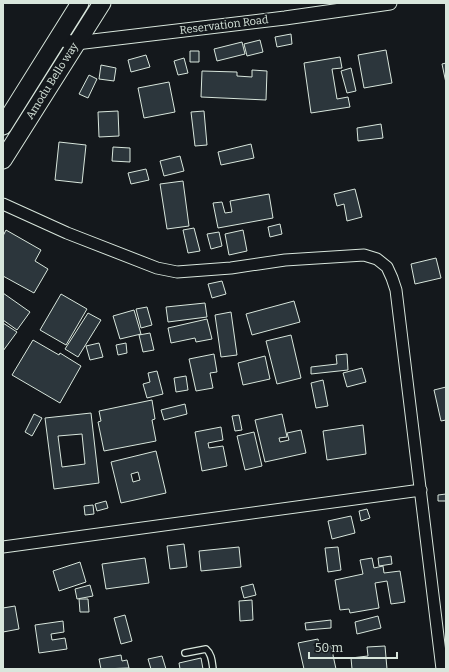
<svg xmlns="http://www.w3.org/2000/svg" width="449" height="672" viewBox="0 0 449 672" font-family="Bitter,serif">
	<rect width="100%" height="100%" fill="#14181c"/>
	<path fill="#2c363c" stroke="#d8e6dc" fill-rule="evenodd" d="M291,34L292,44L277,47L275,37Z
		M260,40L263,52L247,56L244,44Z
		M242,42L245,54L217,61L214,49Z
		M386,50L392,83L364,88L358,55Z
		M190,51H199V62H190Z
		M146,55L150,67L131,72L128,60Z
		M340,57L342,68L332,69L337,99L348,97L350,107L311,113L304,63Z
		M184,58L188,73L178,75L174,61Z
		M446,63V83L442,64Z
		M101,65L116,68L114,81L99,79Z
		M351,68L356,91L347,93L341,71Z
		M252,70L267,71L266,100L201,97L202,71L237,72V76L252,77Z
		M89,75L97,79L88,98L79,94Z
		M169,82L175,112L144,118L138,88Z
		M118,111L119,136L99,137L98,112Z
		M204,111L207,145L195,146L191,112Z
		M381,124L383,138L358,141L357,128Z
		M59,142L86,145L82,183L55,180Z
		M251,144L254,158L221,165L218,152Z
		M113,147L130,148V162L112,161Z
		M180,156L184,171L164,176L160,161Z
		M146,169L149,180L131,184L128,173Z
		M183,181L189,226L167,229L160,184Z
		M355,189L362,217L347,221L344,204L337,206L334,194Z
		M269,194L273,218L218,228L213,203L222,202L225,213L232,212L230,201Z
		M280,224L282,234L270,237L268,227Z
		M194,228L200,251L188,253L183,230Z
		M6,230L41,250L35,261L48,269L34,293L3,276V236Z
		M243,230L247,251L229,255L225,234Z
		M219,232L222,246L211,249L207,234Z
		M436,258L441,278L415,284L411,264Z
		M222,281L226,294L212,298L208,284Z
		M3,293L30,312L17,330L3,320Z
		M61,294L87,309L66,345L40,330Z
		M294,301L300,322L252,335L246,314Z
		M205,303L207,317L168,322L166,307Z
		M147,307L152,325L141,328L136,309Z
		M134,310L141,334L120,339L113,316Z
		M231,312L237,355L221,357L215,315Z
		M88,313L101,320L78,357L65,349Z
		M207,319L212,339L196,342L195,338L171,343L168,328Z
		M3,323L17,332L3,351Z
		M150,333L154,350L143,352L139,335Z
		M291,335L301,378L277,384L266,341Z
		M33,340L59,355L60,353L81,366L60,403L12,375Z
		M99,343L103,357L90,360L86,346Z
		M126,343L127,353L118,355L116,345Z
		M214,354L217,372L210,373L213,388L196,391L189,359Z
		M347,354L348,370L311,374V367L337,364L336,355Z
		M265,356L270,379L243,385L238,363Z
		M362,368L366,382L347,387L343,373Z
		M157,371L163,394L147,398L143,384L150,382L148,373Z
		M186,376L188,390L176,392L174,378Z
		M323,380L328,406L316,408L311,383Z
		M446,387V420L441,421L434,390Z
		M152,400L155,419L152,420L156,441L104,451L98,422L101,421L99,411Z
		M185,404L187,414L164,420L161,410Z
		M91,413L99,483L54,489L45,418ZM82,434L85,464L62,467L58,436Z
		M34,414L42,418L32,436L25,432Z
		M282,414L287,437L279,438L280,442L289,440L287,433L301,430L306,453L265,462L255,420Z
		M239,415L242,430L235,431L232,416Z
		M363,425L366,454L327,460L323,431Z
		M221,427L223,440L208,443L209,448L223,446L227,466L202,471L195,432Z
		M254,432L262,466L245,470L237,436Z
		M156,451L166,493L121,503L111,462ZM138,472L140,480L133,482L131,474Z
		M446,494V501H438V495Z
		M106,501L108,508L97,511L95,504Z
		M93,505L94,514L85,515L84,506Z
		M367,509L370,518L361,521L359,511Z
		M351,516L355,533L332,539L328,521Z
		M184,544L187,567L170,569L167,546Z
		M239,547L241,567L201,571L199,551Z
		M338,547L341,570L328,572L325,548Z
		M391,556L392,564L379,566L378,558Z
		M145,558L149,583L106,589L102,564Z
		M372,558L374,568L383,566L384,573L400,571L405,602L391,604L387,581L375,583L379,608L350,613L349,609L340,610L335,580L363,574L360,560Z
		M80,562L86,582L59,591L53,571Z
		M253,584L256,595L244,598L241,587Z
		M90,585L93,596L77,599L75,589Z
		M79,599H88L89,612H80Z
		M252,600L253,620L240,621L239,601Z
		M15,606L19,629L3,632V608Z
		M125,615L132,641L121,644L114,618Z
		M378,616L381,628L357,634L355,622Z
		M331,620V628L306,630L305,623Z
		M63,621L64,632L51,634L52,640L65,638L67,649L39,653L35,625Z
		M318,639L320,649L331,646L336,669H304L298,643Z
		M385,646L387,669H352L351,658L368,656L367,647Z
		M121,655L122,661L127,660L129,668L101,669L99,659Z
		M162,656L166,669H151L148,659Z
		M201,658L203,669H180L179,663Z"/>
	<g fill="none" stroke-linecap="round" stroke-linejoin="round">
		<defs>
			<path id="service" d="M185,653L206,649C212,654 212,662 213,669"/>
			<path id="minor" d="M3,204L67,233L157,268L177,272L231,268L285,260L364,255L377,259L387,267L392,278L396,290L400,323L442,669
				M3,547L421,490"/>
			<path id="tertiary" d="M58,39L76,43L285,18L390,3"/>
			<path id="primary" d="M3,126L80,3
				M3,160L102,3"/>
		</defs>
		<use href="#service" stroke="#d8e6dc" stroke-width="8"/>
		<use href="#minor" stroke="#d8e6dc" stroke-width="13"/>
		<use href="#tertiary" stroke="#d8e6dc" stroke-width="15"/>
		<use href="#primary" stroke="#d8e6dc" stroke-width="19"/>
		<use href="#service" stroke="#14181c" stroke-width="5.5"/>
		<use href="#minor" stroke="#14181c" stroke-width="11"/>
		<use href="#tertiary" stroke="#14181c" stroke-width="13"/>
		<use href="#primary" stroke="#14181c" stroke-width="17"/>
	</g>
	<g text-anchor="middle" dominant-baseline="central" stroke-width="3" stroke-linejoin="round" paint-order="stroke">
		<g font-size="11" fill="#d8e6dc" stroke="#14181c">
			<text transform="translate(224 25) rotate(-7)">Reservation Road</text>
			<text transform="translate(52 81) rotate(-58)">Amodu Bello way</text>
		</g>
	</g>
	<rect width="449" height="672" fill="none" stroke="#d8e6dc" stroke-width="8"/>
	<path d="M309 652v6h88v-6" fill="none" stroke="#d8e6dc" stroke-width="2"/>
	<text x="315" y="652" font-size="12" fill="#d8e6dc" stroke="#14181c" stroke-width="3" paint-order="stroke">50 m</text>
</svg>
